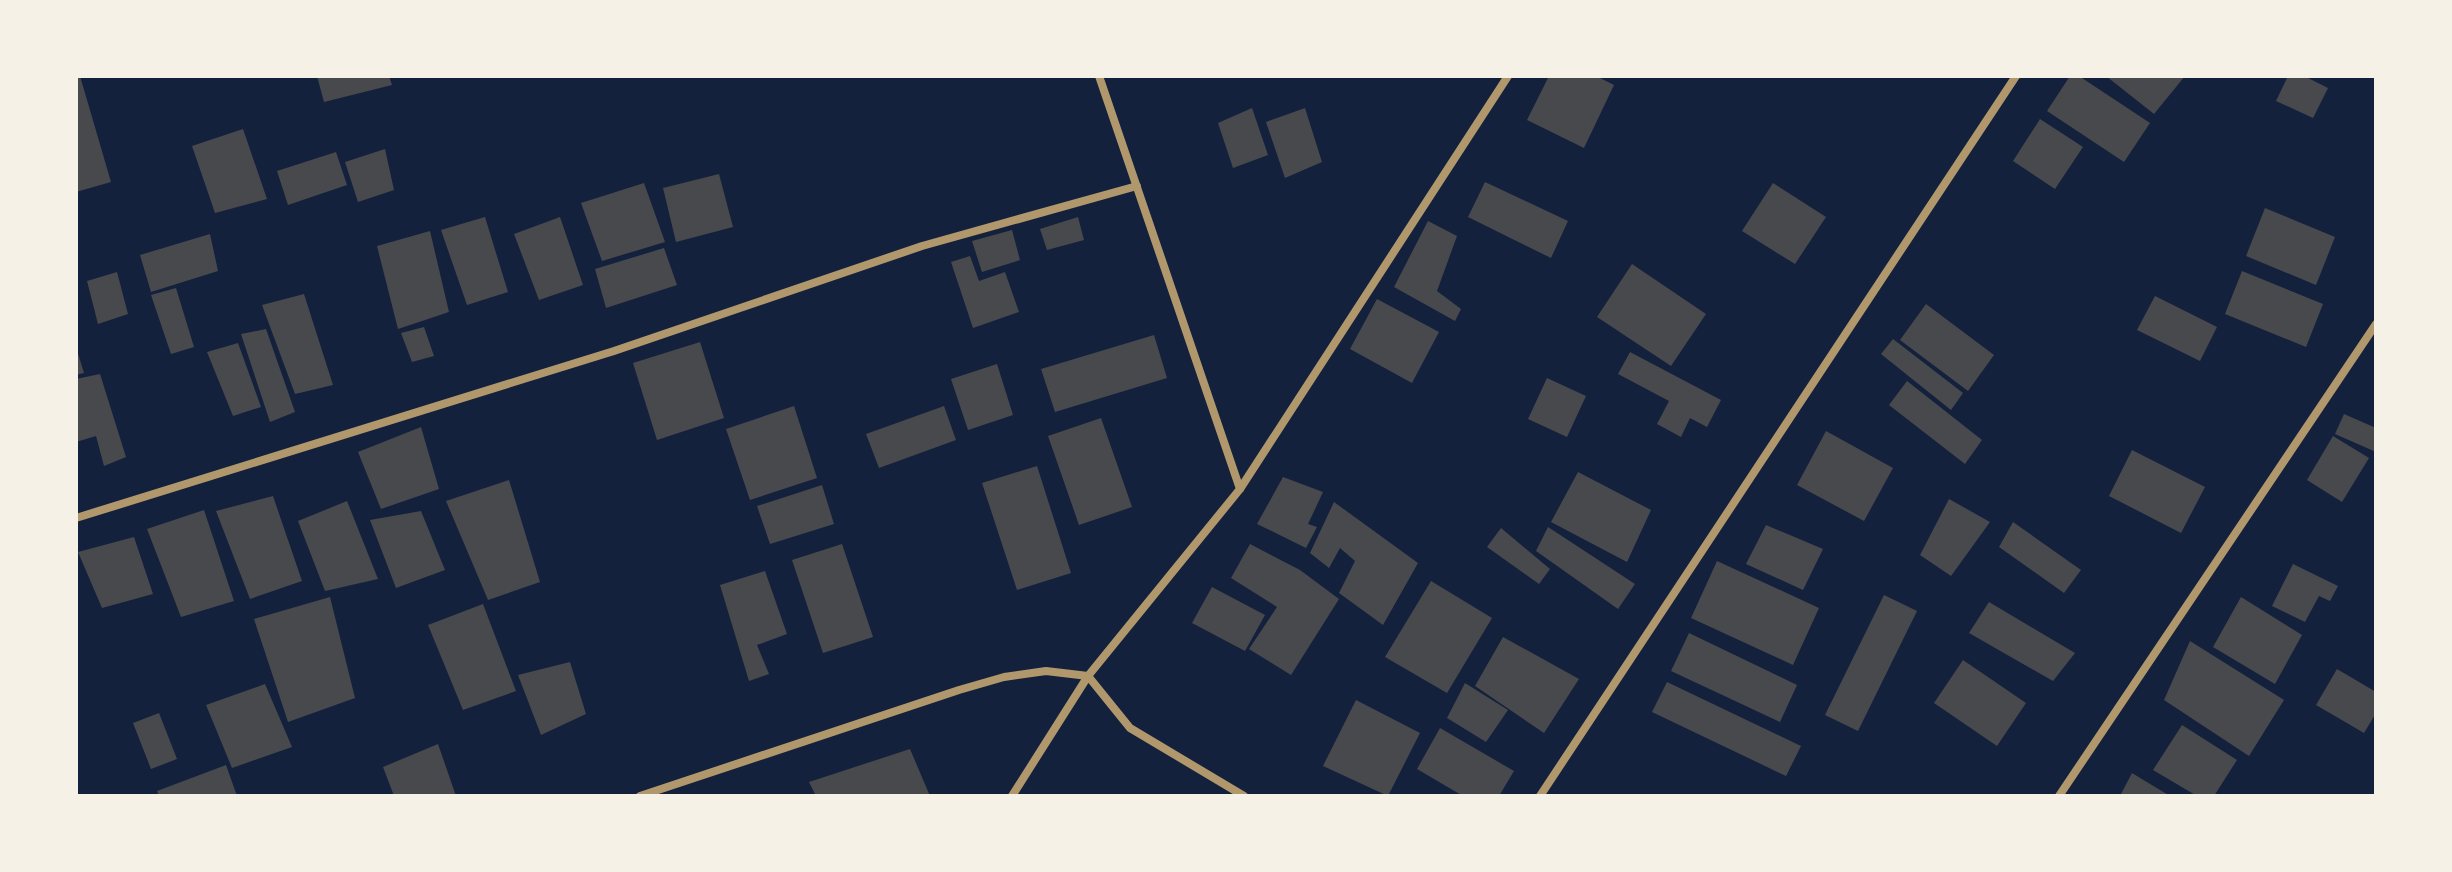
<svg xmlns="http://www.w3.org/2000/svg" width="2452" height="872" viewBox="0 0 2452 872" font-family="Roboto,sans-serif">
	<rect width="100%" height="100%" fill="#14213d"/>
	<path fill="#48494c" d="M80,76L111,182L76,192V77Z
		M317,76H389L392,85L324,102Z
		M1549,76H1596L1614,85L1584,148L1527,120Z
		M2070,76H2079L2150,123L2124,162L2047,111Z
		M2106,76H2185L2154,114Z
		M2288,76H2304L2328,88L2313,118L2276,101Z
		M1252,108L1268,155L1233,168L1218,123Z
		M1305,108L1322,162L1285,178L1266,122Z
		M2040,119L2083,147L2055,189L2013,161Z
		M243,129L267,199L215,213L192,146Z
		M385,149L394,190L358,202L345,162Z
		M336,152L347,185L288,205L277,171Z
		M719,174L733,227L676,242L663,188Z
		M1485,182L1568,221L1551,258L1468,217Z
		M644,183L665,242L602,261L581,203Z
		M1773,183L1826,217L1795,264L1742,231Z
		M2265,208L2335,237L2316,285L2246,256Z
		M485,217L508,292L467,305L441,230Z
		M560,217L583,285L539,300L514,234Z
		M1078,217L1084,240L1047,250L1040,229Z
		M1428,221L1457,236L1437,291L1461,309L1455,321L1394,287Z
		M1012,230L1020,260L982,272L972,241Z
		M430,231L449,312L398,329L377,246Z
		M210,234L218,271L151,292L140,255Z
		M664,248L677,285L606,308L595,269Z
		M970,256L979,281L1005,272L1019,312L973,328L951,262Z
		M1632,264L1706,314L1671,366L1597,317Z
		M2242,271L2323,304L2306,347L2225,314Z
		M117,272L128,314L98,324L87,281Z
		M176,288L194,347L171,354L151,295Z
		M304,294L333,385L295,394L262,305Z
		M2155,296L2217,327L2200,361L2137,330Z
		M1377,299L1439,332L1412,383L1350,349Z
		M1926,304L1994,355L1968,391L1900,340Z
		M424,327L434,356L412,362L401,333Z
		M266,329L295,412L270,422L241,334Z
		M1154,335L1167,378L1055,412L1041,369Z
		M1893,339L1963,393L1951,410L1881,354Z
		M700,342L724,418L657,440L633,363Z
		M238,343L261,407L233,416L207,352Z
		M76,347L84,373L76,375Z
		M1630,352L1721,400L1707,427L1690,418L1681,437L1657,424L1669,401L1618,374Z
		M997,364L1013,415L968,430L951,379Z
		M100,374L126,457L104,466L96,436L76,442V379Z
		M1547,378L1586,396L1567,437L1528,419Z
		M1907,381L1982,440L1965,464L1889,405Z
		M794,406L817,478L750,500L726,429Z
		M944,406L956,440L879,468L866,434Z
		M2344,414L2376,428V452L2335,434Z
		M1101,418L1132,507L1079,525L1048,436Z
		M421,427L439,489L381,509L358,452Z
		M1826,431L1893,468L1864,521L1797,485Z
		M2333,436L2369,458L2342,502L2307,480Z
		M2132,450L2205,487L2181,533L2109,496Z
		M1037,466L1071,573L1017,590L982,483Z
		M1578,472L1651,510L1627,562L1551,522Z
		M1283,477L1323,492L1308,524L1317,527L1306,548L1257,524Z
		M509,480L540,582L488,600L446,501Z
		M822,485L834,524L770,544L757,506Z
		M273,496L302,581L250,599L216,511Z
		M1949,499L1990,522L1951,576L1920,555Z
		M347,501L378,579L325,591L298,521Z
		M1334,502L1418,563L1383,625L1339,593L1355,561L1340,548L1329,568L1310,553Z
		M204,510L234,601L181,617L147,529Z
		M421,511L445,570L396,588L370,520Z
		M2013,522L2081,570L2064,593L1999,547Z
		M1766,525L1823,549L1803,590L1746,564Z
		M1548,527L1635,584L1618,609L1536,551Z
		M1501,528L1550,569L1539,584L1487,547Z
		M134,537L153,594L102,608L78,552Z
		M842,544L873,637L823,653L792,560Z
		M1250,544L1300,570L1339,599L1291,675L1249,649L1277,607L1231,578Z
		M1717,561L1819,608L1793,665L1691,618Z
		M2293,564L2338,586L2330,601L2319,596L2305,622L2272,606Z
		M765,571L787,634L757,645L769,674L749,681L720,585Z
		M1431,581L1492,618L1447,693L1385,657Z
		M1212,587L1265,615L1245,651L1192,623Z
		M1884,595L1917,611L1858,731L1825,715Z
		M330,597L355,698L288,722L254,619Z
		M2241,597L2302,635L2275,684L2213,647Z
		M1989,602L2075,653L2053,681L1969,633Z
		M483,604L516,691L463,710L428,625Z
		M1689,633L1797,685L1780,722L1671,671Z
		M1503,637L1579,679L1544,733L1475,686Z
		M2190,641L2284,700L2249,756L2164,700Z
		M1963,660L2026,703L1997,746L1934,703Z
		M570,662L586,714L541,735L518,675Z
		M2337,669L2376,692V713L2364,733L2316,705Z
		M1667,682L1801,746L1786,776L1652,712Z
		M1465,683L1508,710L1486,742L1447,718Z
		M265,684L292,747L232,768L206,705Z
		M1356,700L1420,733L1388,796L1323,766Z
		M159,713L177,759L151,769L133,723Z
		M2182,725L2237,760L2214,796H2197L2153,770Z
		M1440,728L1514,771L1499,796H1463L1417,769Z
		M438,744L456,796H394L383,767Z
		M910,749L930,796H816L809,782Z
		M226,765L237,796H159L157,791Z
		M2132,773L2170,796H2120Z"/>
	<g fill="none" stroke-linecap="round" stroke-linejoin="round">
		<path stroke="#b1986c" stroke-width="8" d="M1099,76L1240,489
			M76,518L614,351L922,246L1137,186
			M640,796L959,690L1004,677L1046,671L1088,676L1130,728L1244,796
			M1012,796L1088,676L1240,489L1508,76
			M1540,796L2016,76
			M2059,796L2376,324"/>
	</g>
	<rect width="2452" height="872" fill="none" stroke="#f6f1e7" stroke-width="156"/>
</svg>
